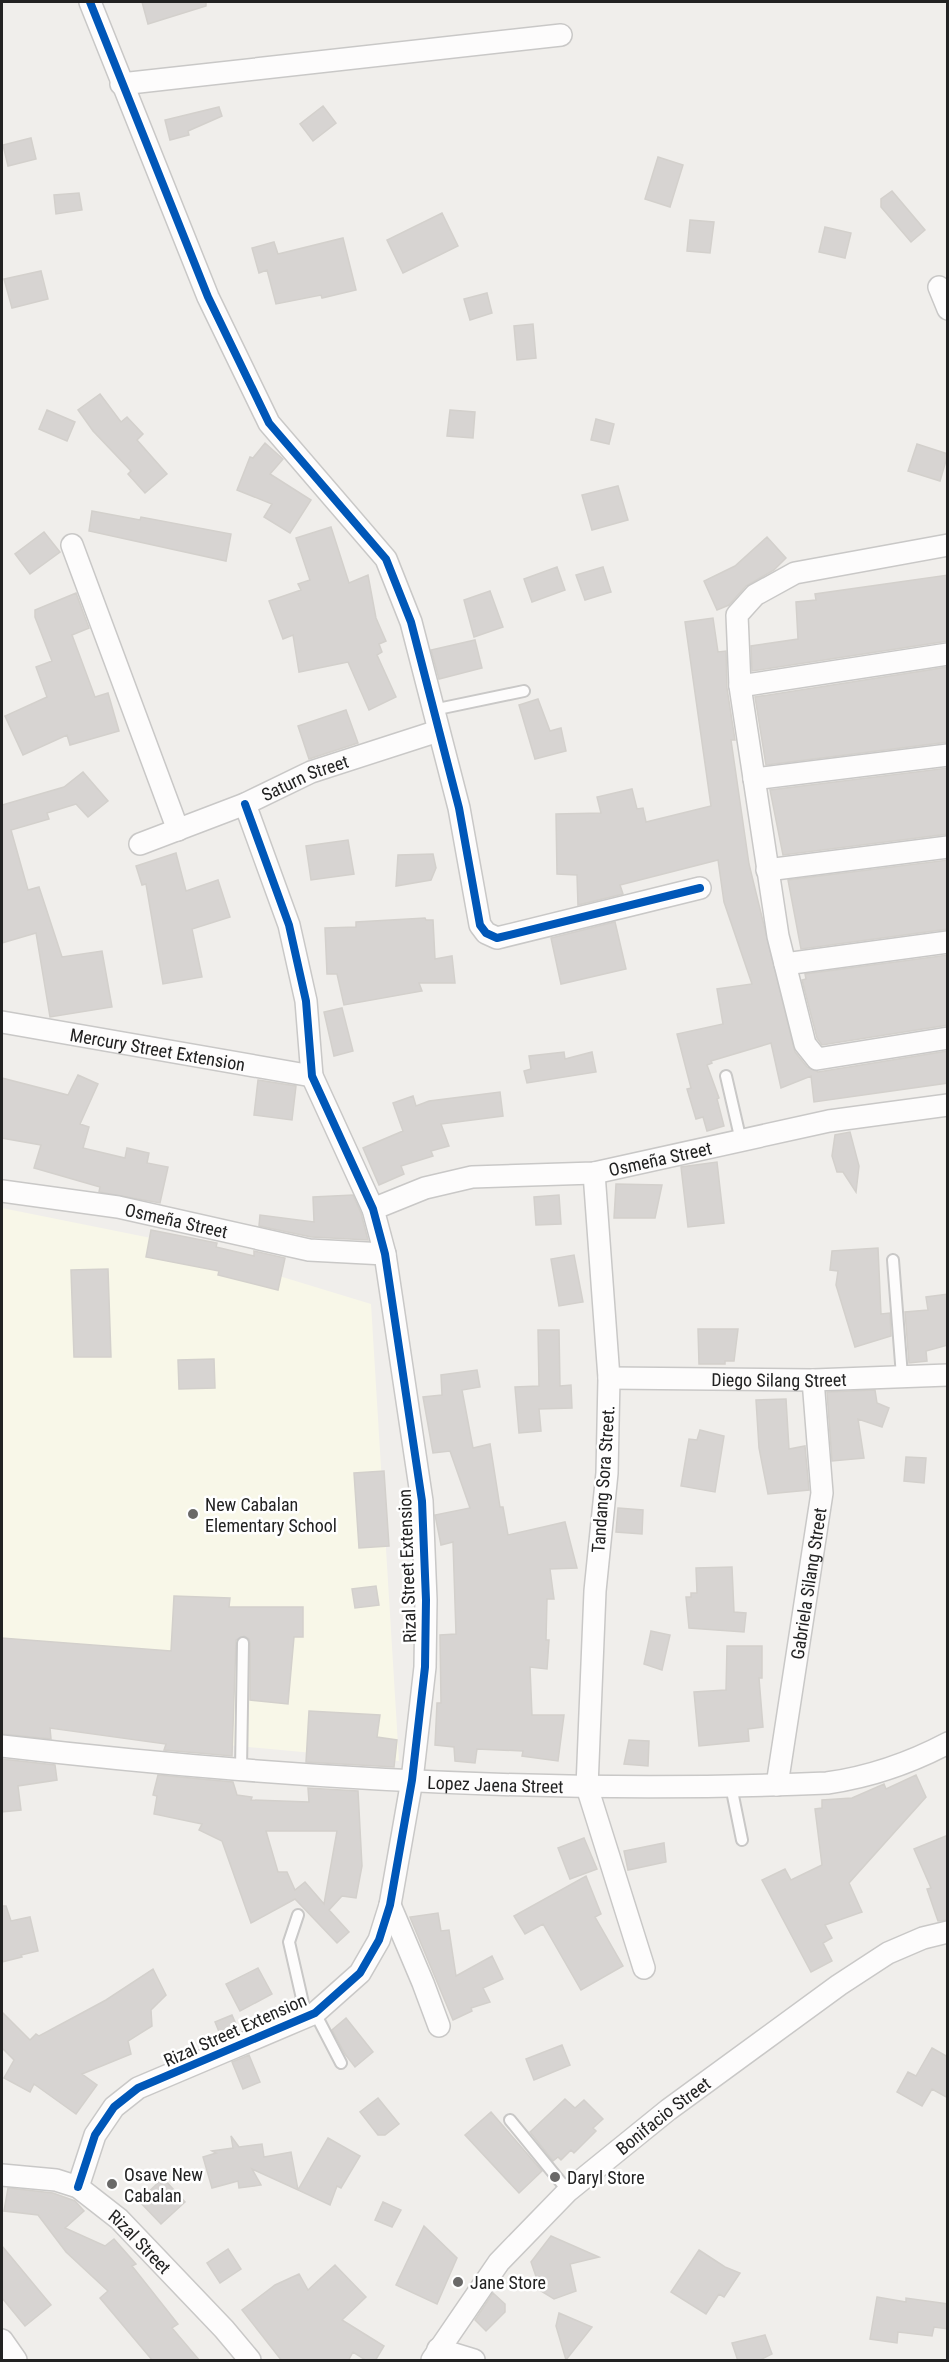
<svg xmlns="http://www.w3.org/2000/svg" width="949" height="2362" viewBox="0 0 949 2362" font-family="'Roboto Condensed',sans-serif">
	<rect width="100%" height="100%" fill="#f0eeeb"/>
	<path fill="#f8f7e8" d="M2,1208L161,1240L371,1304L399,1761L2,1724Z"/>
	<path fill="#d7d4d2" stroke="#d3d0cc" stroke-width="1.5" fill-rule="evenodd" d="M142,2H206V6L148,24Z
		M323,106L336,123L313,141L300,124Z
		M219,107L222,116L188,131L189,135L170,140L165,120Z
		M31,138L36,159L8,166L3,145Z
		M658,157L683,165L670,207L645,199Z
		M892,191L925,230L911,242L881,207V199Z
		M79,193L82,210L56,214L54,195Z
		M442,213L458,246L403,273L387,240Z
		M690,220L714,222L710,253L687,251Z
		M825,227L851,233L845,258L819,252Z
		M343,238L356,290L322,298L321,295L276,304L267,270L259,273L252,248L274,242L278,254Z
		M41,271L48,299L12,308L4,279Z
		M487,293L492,313L470,320L464,299Z
		M533,324L536,358L517,360L514,326Z
		M100,394L121,422L127,417L143,434L137,440L167,474L145,493L128,474L131,471L93,431L78,410Z
		M47,410L75,422L67,441L39,429Z
		M450,410L475,412L473,438L447,436Z
		M596,419L614,424L609,444L591,440Z
		M265,443L283,459L270,474L311,500L290,533L264,517L272,504L237,490L250,457L253,458Z
		M917,444L948,454L940,481L908,471Z
		M618,486L628,520L592,530L582,495Z
		M92,511L140,520L141,517L231,534L226,561L89,531Z
		M331,527L349,583L368,575L376,618L386,641L379,644L382,652L377,655L396,697L369,710L348,662L299,672L293,635L283,639L269,601L301,590L298,584L310,580L296,538Z
		M44,532L60,552L30,574L15,554Z
		M767,537L786,558L774,570L746,586L729,605L717,610L704,581L735,566Z
		M557,567L565,590L532,602L524,579Z
		M603,567L611,592L585,600L576,575Z
		M948,575V641L752,671L751,646L798,639L796,602L816,600L815,594Z
		M490,591L503,627L474,637L464,600Z
		M76,593L89,628L72,635L95,697L108,693L119,731L70,745L67,735L23,755L5,716L47,697L36,667L52,661L35,617V610Z
		M713,618L718,652L726,651L727,688L735,740H731L749,864L795,1052L807,1067L818,1072L948,1051V1083L814,1102L811,1076L781,1088L771,1043L711,1061L712,1063L707,1065L719,1098L717,1099L724,1126L707,1131L703,1117L696,1119L687,1089L691,1088L677,1034L723,1024L717,989L752,984L724,902L718,860L620,885L623,894L578,905L577,875L557,874L556,814L601,813L597,797L632,789L637,809L643,808L646,822L711,806L685,622Z
		M475,640L482,668L439,679L431,650Z
		M948,667V742L766,765L755,697Z
		M538,699L550,731L561,728L566,751L535,759L519,705Z
		M346,710L358,743L309,759L298,726Z
		M948,768V834L783,855L770,790Z
		M83,772L108,801L88,817L76,804L47,813L49,819L11,830L28,890L39,887L62,957L102,951L112,1007L50,1017L36,933L2,943V805L64,787Z
		M348,840L354,874L311,880L306,846Z
		M176,853L186,891L218,880L230,917L192,929L202,977L163,984L146,884L142,885L136,866Z
		M433,854L436,868L431,880L396,886L398,855Z
		M948,860V929L801,949L788,880Z
		M425,918L426,920H433L435,959L452,956L455,983H419L422,991L344,1005L337,974H327L325,928L356,927V922Z
		M615,922L626,969L561,984L551,938Z
		M948,955V1025L822,1045L817,1038L802,980L806,979L805,974Z
		M342,1008L353,1051L334,1056L324,1012Z
		M564,1052L565,1059L592,1052L596,1072L527,1083L524,1071L531,1069L529,1056Z
		M78,1075L98,1084L80,1124L89,1127L83,1148L125,1158L127,1148L149,1153L147,1163L168,1167L160,1203L99,1192L100,1187L34,1168L41,1145L2,1138V1078L68,1095Z
		M258,1080L296,1086L292,1120L254,1115Z
		M500,1092L503,1116L441,1124L449,1146L431,1151L433,1156L401,1166L404,1174L379,1185L363,1148L403,1131L393,1103L413,1096L416,1106L429,1101Z
		M850,1132L859,1166L856,1192L843,1172H837L832,1156L835,1135Z
		M717,1162L724,1223L688,1227L681,1167Z
		M616,1184L662,1185L655,1218H614Z
		M353,1195L361,1213L368,1240L311,1237L259,1226L260,1215L314,1222L313,1197Z
		M559,1195L561,1224L536,1225L534,1197Z
		M151,1230L217,1243L216,1247L254,1256V1251L285,1258L278,1290L218,1275L219,1271L146,1257Z
		M878,1248L881,1314L890,1313L891,1336L855,1347L836,1285L838,1271L830,1270L832,1251Z
		M574,1255L583,1302L559,1306L551,1259Z
		M108,1269L111,1357H74L71,1270Z
		M948,1294V1345L926,1351L927,1361L909,1363L905,1312L928,1310L926,1297Z
		M698,1329H738L734,1361H725V1364H699Z
		M538,1330H559L560,1386L571,1385L572,1408L539,1409L541,1431L519,1433L515,1387L539,1386Z
		M214,1359L215,1388L179,1389L178,1360Z
		M477,1370L480,1387L462,1390L473,1448L490,1444L500,1507H503L508,1535L565,1522L577,1568L550,1569L554,1599H547L546,1640H549L547,1669L530,1667L532,1715H564L558,1761L522,1756L523,1751L477,1749L475,1763L455,1761L454,1747L435,1745L437,1703H441L440,1635L456,1634L453,1542L441,1545L435,1515L470,1508L450,1451L433,1453L423,1397L442,1395L441,1375Z
		M875,1390L877,1403L889,1408L882,1427L858,1419L864,1458L832,1461L827,1392Z
		M786,1399L789,1449L805,1446L809,1490L768,1494L759,1448L756,1400Z
		M700,1430L724,1436L715,1492L681,1486L689,1439L697,1440Z
		M906,1457L926,1458L924,1483L904,1481Z
		M384,1471L389,1546L359,1548L354,1473Z
		M618,1508L643,1510L642,1534L616,1532Z
		M732,1567L734,1612L746,1613L744,1632L689,1628L686,1597H691V1593H697L696,1568Z
		M376,1586L379,1605L355,1608L352,1589Z
		M174,1596L230,1598L229,1607H303V1637H294L288,1704L250,1700V1643L249,1639L244,1636L236,1640L232,1756L164,1750L166,1744L50,1728L51,1739L2,1734V1638L171,1651Z
		M651,1631L670,1635L662,1670L644,1664Z
		M727,1646H762V1678H759L763,1727L748,1729L749,1741L699,1746L694,1692L726,1690Z
		M309,1711L380,1715L377,1737L397,1740L394,1767L306,1762Z
		M629,1740L649,1741L648,1766L624,1764Z
		M2,1759L55,1765L57,1780L18,1786L21,1810L2,1812Z
		M158,1775L233,1782L237,1795L252,1797L251,1800L309,1802L308,1788L358,1791L362,1866L356,1898L342,1896L329,1910L349,1932L337,1943L295,1899L251,1923L222,1841L199,1830L202,1824L154,1814L157,1796L153,1795ZM266,1831H337L324,1904L305,1882L295,1890L287,1872H278Z
		M916,1775L926,1797L849,1883L862,1912L825,1925L832,1938L823,1943L832,1961L811,1972L762,1880L785,1869L791,1880L822,1865L815,1809L822,1808V1800L852,1798L884,1784L886,1789Z
		M948,1835V1920L938,1921L927,1889L931,1888L914,1849Z
		M584,1838L597,1869L570,1879L558,1848Z
		M664,1843L666,1862L628,1870L624,1851Z
		M586,1876L601,1914L595,1917L623,1966L581,1990L543,1924L525,1934L514,1916Z
		M2,1906H6L11,1921L30,1917L38,1951L21,1955L22,1957L2,1962Z
		M438,1913L441,1931L449,1930L456,1976L492,1956L503,1979L483,1988L490,2002L471,2008L472,2011L453,2020L410,1917Z
		M258,1968L272,1994L240,2011L226,1984Z
		M153,1969L166,1995L151,2010L152,2026L128,2041L131,2054L82,2074L97,2085L76,2114L34,2084L30,2092L4,2078L14,2060L2,2048V2012L30,2040L36,2034L39,2036L106,2000Z
		M232,2015L239,2031L222,2039L215,2022Z
		M346,2018L373,2052L355,2067L345,2054L332,2030Z
		M562,2045L570,2065L534,2080L526,2059Z
		M932,2048L948,2057V2098L932,2089L922,2106L897,2092L908,2072L916,2076Z
		M249,2055L260,2082L243,2089L232,2062Z
		M378,2098L399,2124L385,2135H378L360,2112Z
		M565,2099L575,2108L584,2100L603,2119L593,2128L596,2131L574,2153L571,2150L561,2160L558,2157L553,2161L530,2132Z
		M491,2112L542,2171L519,2193L465,2135Z
		M231,2136L239,2147L262,2144L264,2157L291,2152L298,2190L252,2169L261,2185L239,2188L238,2181L212,2188L203,2157L216,2153L212,2151L233,2148Z
		M328,2138L360,2156L341,2188L337,2186L330,2205L298,2190Z
		M163,2178L185,2202L161,2224L139,2201Z
		M8,2188L53,2193L75,2201L84,2211L65,2228L105,2246L114,2239L136,2264L132,2266L178,2324L172,2328L200,2361H153L100,2298L108,2291L66,2252L38,2215L4,2211Z
		M383,2202L401,2210L392,2227L375,2220Z
		M424,2226L457,2258L437,2304L396,2285Z
		M551,2236L599,2257L570,2264L576,2291L554,2299L541,2291L531,2262Z
		M2,2246L51,2305L25,2326L2,2298Z
		M228,2249L241,2269L220,2283L207,2263Z
		M699,2250L725,2267L740,2273L724,2297L719,2294L706,2314L671,2292Z
		M335,2265L366,2297L342,2320L384,2346L375,2361H367L353,2352L348,2361H282L242,2310L275,2285L299,2274L308,2290Z
		M493,2293L505,2304V2312L486,2331L475,2320Z
		M877,2297L906,2302V2298L948,2304V2329L934,2327L932,2336L898,2332L897,2343L870,2339Z
		M559,2313L592,2327L566,2360L556,2326Z
		M765,2335L772,2354L758,2361H738L732,2343Z"/>
	<g fill="none" stroke-linecap="round" stroke-linejoin="round">
		<defs>
			<path id="service" d="M433,710L524,691
				M726,1076L741,1141
				M893,1260L902,1376
				M241,1769L243,1643
				M731,1786L742,1840
				M298,1915L289,1942L306,2016
				M315,2013L341,2063
				M510,2120L568,2191"/>
			<g id="minor">
				<path d="M90,2L208,297L269,423L386,559L411,622L459,808L480,925L486,933L497,938L700,888"/>
				<path d="M121,84L561,35"/>
				<path d="M939,287L948,309"/>
				<path d="M72,545L178,830"/>
				<path d="M948,545L795,573L755,595L737,615L740,686L778,936L805,1044L817,1059L948,1038"/>
				<path d="M740,686L948,654"/>
				<path d="M754,779L948,755"/>
				<path id="s1" d="M140,844L245,804L311,772L438,731"/>
				<path d="M767,870L948,847"/>
				<path d="M785,964L948,942"/>
				<path id="s2" d="M2,1022L312,1076"/>
				<path d="M594,1173L609,1378L607,1473L595,1591L587,1787L644,1968"/>
				<path id="s3" d="M2,1191L118,1207L309,1250L385,1254"/>
				<path id="s4" d="M373,1209L425,1188L472,1177L594,1173L829,1121L948,1105"/>
				<path id="s5" d="M609,1378L813,1380L948,1375"/>
				<path id="s6" d="M2,1746C275,1778 552,1795 827,1783C869,1777 910,1763 948,1743"/>
				<path id="s7" d="M777,1785L822,1493L813,1380"/>
				<path d="M390,1905L423,1983L439,2026"/>
				<path id="s8" d="M2,2175L56,2180L78,2187L119,2219L224,2329L250,2360"/>
				<path d="M78,2187L95,2135L114,2107L138,2088L315,2013L360,1973L379,1940L390,1905L412,1780L425,1667L426,1600L422,1501L385,1254L373,1209L312,1076L306,1001L289,925L245,804"/>
				<path d="M2,2340L16,2360"/>
				<path d="M438,2349L474,2360"/>
				<path id="s9" d="M432,2360L499,2262L568,2191L668,2110L839,1985L888,1953L923,1938L948,1932"/>
			</g>
		</defs>
		<use href="#service" stroke="#c9c8c7" stroke-width="14"/>
		<use href="#minor" stroke="#c9c8c7" stroke-width="24"/>
		<use href="#service" stroke="#fdfcfc" stroke-width="10"/>
		<use href="#minor" stroke="#fdfcfc" stroke-width="21"/>
		<defs>
			<path id="cycleway" d="M90,2L208,297L269,423L386,559L411,622L459,808L480,925L486,933L497,938L700,888
				M78,2187L95,2135L114,2107L138,2088L315,2013L360,1973L379,1940L390,1905L412,1780L425,1667L426,1600L422,1501L385,1254L373,1209L312,1076L306,1001L289,925L245,804"/>
		</defs>
		<use href="#cycleway" stroke="#fff" stroke-width="11"/>
		<use href="#cycleway" stroke="#0057b8" stroke-width="8"/>
	</g>
	<g fill="#6a6968" stroke="#fff" stroke-width="2">
		<circle cx="193" cy="1514" r="6"/>
		<circle cx="555" cy="2177" r="6"/>
		<circle cx="112" cy="2184" r="6"/>
		<circle cx="458" cy="2282" r="6"/>
	</g>
	<g text-anchor="middle" dominant-baseline="central" stroke-width="5" stroke-linejoin="round" paint-order="stroke">
		<g font-size="18" fill="#222" stroke="#fff">
			<text stroke="none"><textPath href="#s1" startOffset="178">Saturn Street</textPath></text>
			<text stroke="none"><textPath href="#s2" startOffset="158">Mercury Street Extension</textPath></text>
			<text stroke="none"><textPath href="#s4" startOffset="294">Osmeña Street</textPath></text>
			<text stroke="none"><textPath href="#s3" startOffset="177">Osmeña Street</textPath></text>
			<text stroke="none"><textPath href="#s5" startOffset="170">Diego Silang Street</textPath></text>
			<text transform="translate(603 1479) rotate(-86)">Tandang Sora Street.</text>
			<text transform="translate(407 1566) rotate(-92)">Rizal Street Extension</text>
			<text stroke="none"><textPath href="#s7" startOffset="204">Gabriela Silang Street</textPath></text>
			<text stroke="none"><textPath href="#s6" startOffset="495">Lopez Jaena Street</textPath></text>
			<text transform="translate(235 2030) rotate(-24)">Rizal Street Extension</text>
			<text stroke="none"><textPath href="#s9" startOffset="339">Bonifacio Street</textPath></text>
			<text stroke="none"><textPath href="#s8" startOffset="160">Rizal Street</textPath></text>
		</g>
		<g font-size="18" fill="#222" stroke="#fff" text-anchor="start">
			<text x="205" y="1504">New Cabalan<tspan x="205" dy="21">Elementary School</tspan></text>
			<text x="124" y="2174">Osave New<tspan x="124" dy="21">Cabalan</tspan></text>
			<text x="567" y="2177">Daryl Store</text>
			<text x="470" y="2282">Jane Store</text>
		</g>
	</g>
	<rect width="949" height="2362" fill="none" stroke="#222222" stroke-width="6"/>
</svg>
